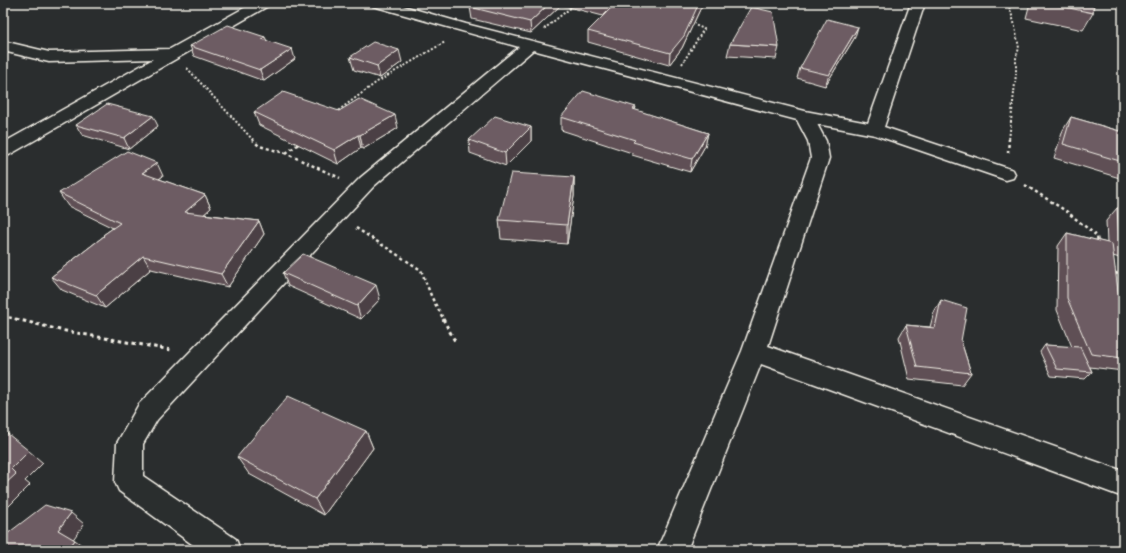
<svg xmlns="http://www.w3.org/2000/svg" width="1126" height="553" viewBox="0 0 1126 553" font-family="'Shantell Sans',sans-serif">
	<rect width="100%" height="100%" fill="#2a2d2e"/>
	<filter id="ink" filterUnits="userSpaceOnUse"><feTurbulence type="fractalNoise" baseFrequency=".025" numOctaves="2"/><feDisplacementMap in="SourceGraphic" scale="8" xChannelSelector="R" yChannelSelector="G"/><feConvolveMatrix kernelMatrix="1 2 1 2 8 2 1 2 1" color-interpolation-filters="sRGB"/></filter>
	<g filter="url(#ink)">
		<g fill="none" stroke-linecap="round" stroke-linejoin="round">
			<defs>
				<path id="minor" d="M253,3H270L268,6L9,155L3,157V143L153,59L49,62L3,51V41L49,52L170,49Z
					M371,3H393L466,24L805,111L868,123L911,3H925L884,127L1013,170L1015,174L1013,178L1006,180L875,135L817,124L826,141L829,158L768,346L1123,471V497L761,364L687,550H657L742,351L811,158L808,141L797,120L533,50L374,186L157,420L143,444V476L236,539L240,550H200L119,491L115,482L117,443L139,404L360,178L519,47L373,6Z"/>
			</defs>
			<use href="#minor" stroke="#f4f1e8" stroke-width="3"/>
			<path stroke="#f4f1e8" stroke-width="2" stroke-dasharray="2 2" stroke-linecap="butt" d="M1008,3L1014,22L1019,48L1016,58V74L1009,140
				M544,29L573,6
				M682,64L704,29L690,23
				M187,68L253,140
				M335,113L377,82L445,42"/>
			<path stroke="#f4f1e8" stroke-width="2.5" stroke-dasharray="3 3" stroke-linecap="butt" d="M252,139L259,146L285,153L340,178
				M286,153L300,143
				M1008,153L1009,139
				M1025,185L1066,211L1097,236L1098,243
				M356,228L421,270L432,298L444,320
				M1113,267L1123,284
				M3,316L20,320"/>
			<path stroke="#f4f1e8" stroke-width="3" stroke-dasharray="3.5 3.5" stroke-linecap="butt" d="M16,319L60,330L171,350
				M443,319L456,343"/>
			<use href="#minor" fill="#2a2d2e" fill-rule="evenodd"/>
		</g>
		<path fill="#5e4f55" stroke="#f4f1e8" d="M476,3H703L682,48L669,65L588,42V31L603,16L561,5L531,33L472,19L470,7Z
			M1030,3H1094L1093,13L1083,30L1026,18Z
			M265,37L267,41L295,59L264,81L194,56L190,46Z
			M855,37L825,86L797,78L800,68Z
			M730,44L779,47L776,59L727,56Z
			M350,57L402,62L380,78L354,70Z
			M636,107L635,110L708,133L705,146L690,172L632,155V153L561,130V117Z
			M339,111L398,128L363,149L361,148L338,164L259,125L254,112Z
			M1071,117L1123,132V179L1054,158L1063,130Z
			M76,125L158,126L129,149L82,135Z
			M531,127V141L506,166L470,153L469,140Z
			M163,176L159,179L205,195L211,208L204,214L259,221L264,234L228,287L151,269L105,308L62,290L51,277L104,236L103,235L113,228L68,206L59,193Z
			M574,177V196L567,244L501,239L499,220Z
			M1117,208L1123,209V259L1113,256L1122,322H1123V371L1090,367L1092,372L1085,379L1051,376L1040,352L1045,345L1072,347L1057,310L1058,246L1067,233L1107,243L1106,221Z
			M283,273L380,299L361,319L288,286Z
			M941,300L961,341L971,373L962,385L909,379L899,337L906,325L930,327L934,312Z
			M1123,411V428L1119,414Z
			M366,431L373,448L324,515L249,474L237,457Z"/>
		<path fill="#4c4045" stroke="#f4f1e8" d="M550,3H561V5L531,33L530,22Z
			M699,3H703L682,48L669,65L670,53Z
			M858,27L855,37L825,86L829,75Z
			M292,49L295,59L264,81L260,70Z
			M399,50L402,62L380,78L377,66Z
			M395,115L398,128L363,149L360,135Z
			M153,116L158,126L129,149L124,138Z
			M531,127V141L506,166L505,153Z
			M708,133L705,146L690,172L692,159Z
			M358,135L361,148L338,164L334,150Z
			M157,163L163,176L149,186L142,173Z
			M574,177V196L567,244V225Z
			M205,195L211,208L192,225L185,212Z
			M259,221L264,234L228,287L221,274Z
			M143,256L151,269L105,308L96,295Z
			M376,285L380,299L361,319L357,306Z
			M366,431L373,448L324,515L315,499Z
			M29,451L43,463L25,481L30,485L3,512V486L11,469Z
			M71,513L84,524L72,541L58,530Z
			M75,540L88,550H67Z"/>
		<path fill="#6d5c63" stroke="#f4f1e8" d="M476,3H550L530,22L470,7Z
			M596,3H699L684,36L670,53L588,31L612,7Z
			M1045,3H1094L1093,13Z
			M751,7L773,12L779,47L730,44Z
			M827,19L858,27L829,75L800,68Z
			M228,25L265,37L262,39L292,49L260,70L190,46Z
			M373,42L399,50L377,66L350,57Z
			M583,91L636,107L633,109L708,133L692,159L633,142L635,140L561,117Z
			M283,92L339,111L359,99L395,115L360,135H358L334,150L254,112Z
			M107,104L153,116L124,138L76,125Z
			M495,116L531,127L505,153L469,140Z
			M1071,117L1123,132V162L1063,144Z
			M127,151L157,163L142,173L205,195L185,212L259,221L221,274L143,256L96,295L51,277L104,236L103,235L120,223L59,193Z
			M511,173L574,177L567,225L499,220Z
			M1117,208L1123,209V242L1119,241Z
			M1067,233L1112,244L1122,322H1123V358L1091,354L1067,298Z
			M303,254L376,285L357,306L283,273Z
			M941,300L967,308L961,341L971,373L917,367L906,325L935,328Z
			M1045,345L1080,347L1092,372L1057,369Z
			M288,396L366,431L315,499L237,457Z
			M3,430L29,451L11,469L16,474L3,486Z
			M45,505L71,513L58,530L75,540L67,550H3V537Z"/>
	</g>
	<rect width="1126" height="553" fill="none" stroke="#2a2d2e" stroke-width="16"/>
	<rect x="8" y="8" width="1110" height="537" fill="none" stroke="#f4f1e8" stroke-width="1.5" filter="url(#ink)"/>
</svg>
